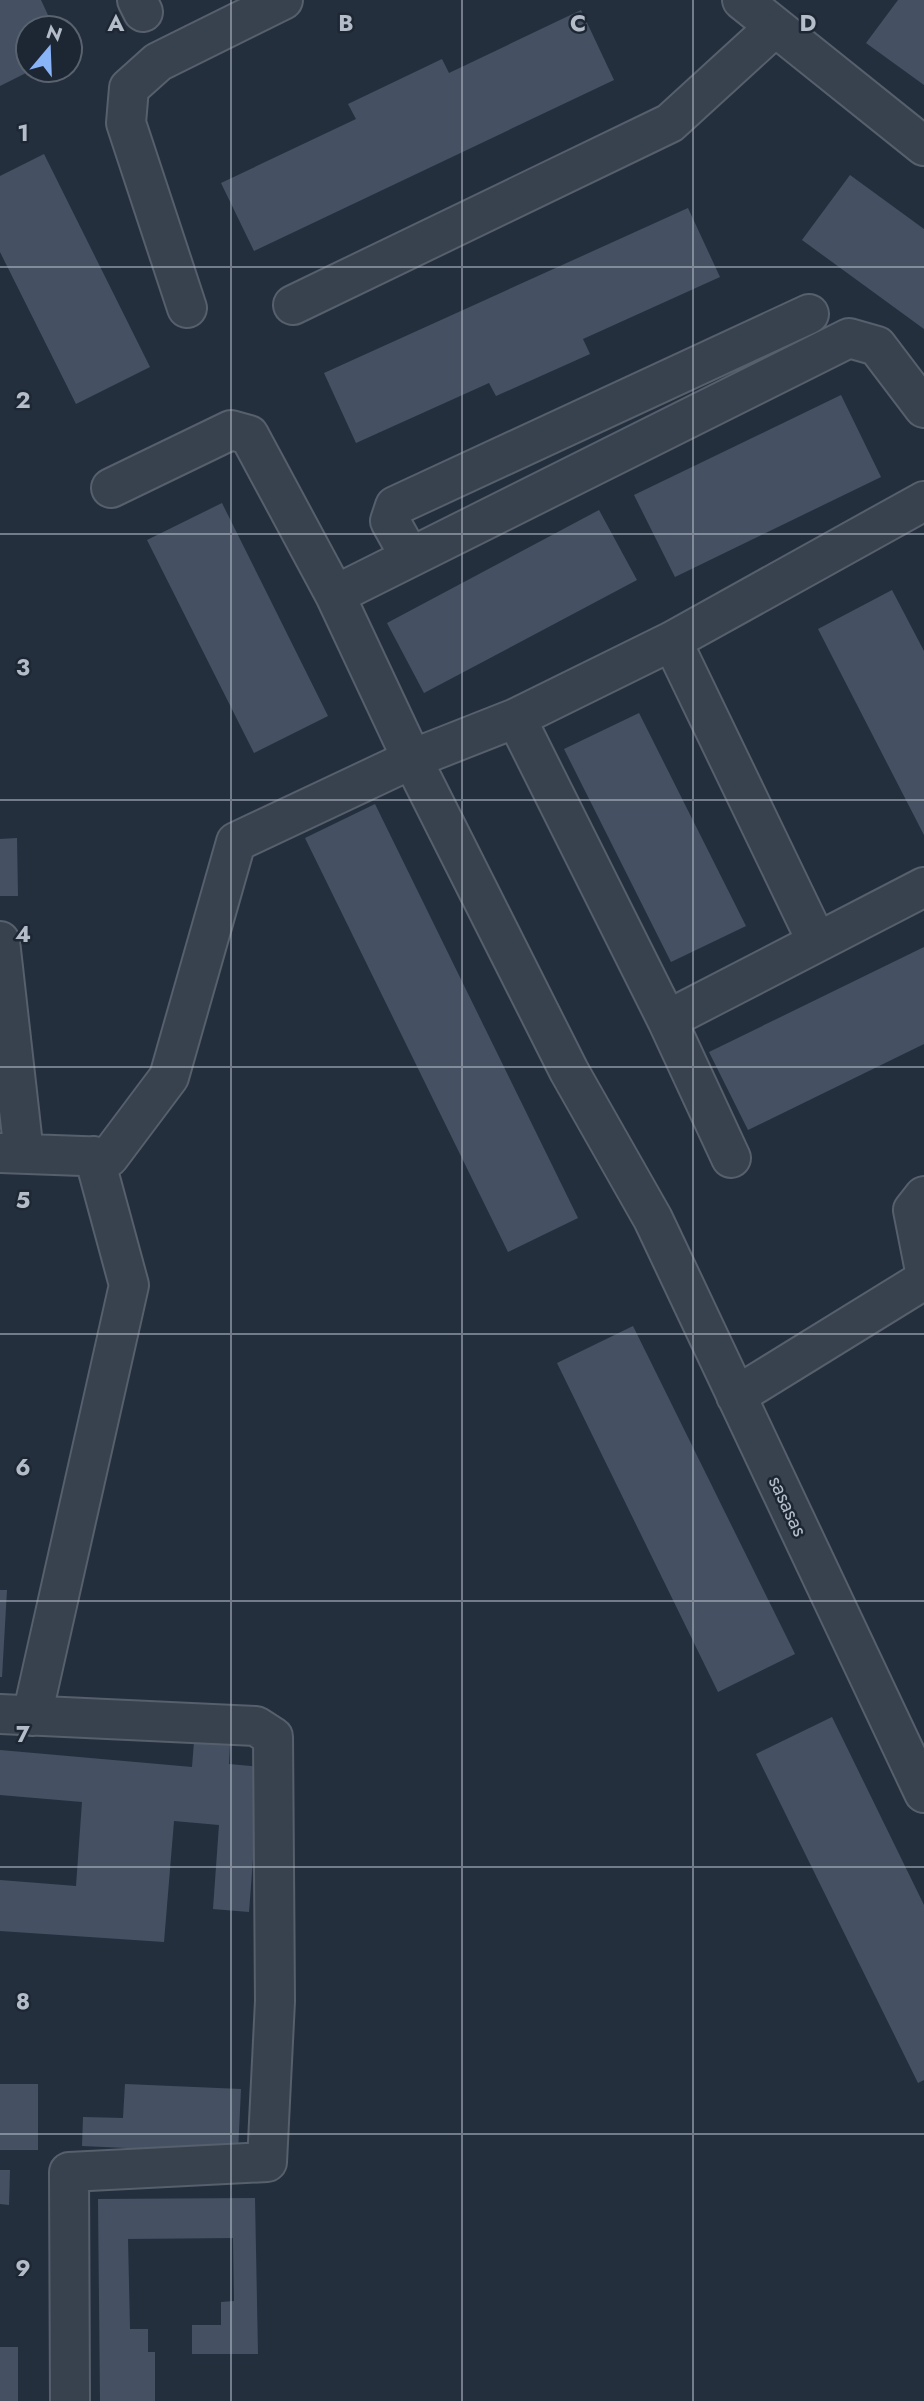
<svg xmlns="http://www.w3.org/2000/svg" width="924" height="2401" viewBox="0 0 924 2401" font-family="Jost,sans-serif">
	<rect width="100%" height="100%" fill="#242f3e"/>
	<path fill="#455162" d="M0,0H41L54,28H28V70H32L0,86Z
		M898,0H924V85L866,43Z
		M581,10L614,80L254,251L221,183L356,119L348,104L442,59L449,73Z
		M44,154L150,367L76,404L0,252V176Z
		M850,175L924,229V329L802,240Z
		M688,208L720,277L583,339L590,354L496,396L489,383L356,443L324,373Z
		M841,395L881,477L675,577L634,495Z
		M222,503L328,716L254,753L147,540Z
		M599,510L637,580L424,693L387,623Z
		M892,590L924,651V835L818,629Z
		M639,713L746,926L671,962L564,749Z
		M375,804L578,1218L508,1252L305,838Z
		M17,838L18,896H0V839Z
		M924,947V1044L748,1130L709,1052Z
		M633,1326L795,1654L718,1692L557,1363Z
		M0,1590H7L2,1677H0Z
		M832,1717L924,1905V2080L918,2083L756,1754Z
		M194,1742L230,1745L229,1764L260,1767L249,1912L213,1909L219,1825L174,1821L164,1942L0,1931V1880L76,1886L82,1802L0,1795V1750L192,1767Z
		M0,2084H38V2150H0Z
		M125,2084L241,2089L238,2153L82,2146L83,2117L123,2118Z
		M0,2170H10L9,2205L0,2204Z
		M255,2198L258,2354H192V2325H221V2302L234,2301L233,2238L128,2239L130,2329H148V2352H155V2401H100L98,2199Z
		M0,2347H18V2401H0Z"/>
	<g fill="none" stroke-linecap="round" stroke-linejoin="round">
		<defs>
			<path id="minor" d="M137,0L143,12
				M742,0L924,146
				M293,305L670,123L775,27
				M187,308L126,123L129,88L158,62L283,0
				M111,488L231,430L249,435L335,595L412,759L569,1071L653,1219L924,1793
				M410,557L390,521L395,506L809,314
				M335,595L849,338L877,346L924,408
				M672,641L817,942
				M516,718L667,1020L731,1158
				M0,941L24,1154
				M667,1020L924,887
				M0,1153L109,1157L169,1077L236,842L412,759L516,718L672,641L924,501
				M924,1196L913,1210L924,1266
				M736,1396L924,1280
				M0,1714L256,1726L273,1737L275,2001L267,2162L69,2172L70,2401
				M32,1716L129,1285L94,1156"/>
		</defs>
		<use href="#minor" stroke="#565f6c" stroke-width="42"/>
		<use href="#minor" stroke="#38414e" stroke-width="38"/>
	</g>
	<path fill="none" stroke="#b4bcc9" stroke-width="2" stroke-opacity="0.55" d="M231,0V2401M462,0V2401M693,0V2401M0,267H924M0,534H924M0,800H924M0,1067H924M0,1334H924M0,1601H924M0,1867H924M0,2134H924"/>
	<g text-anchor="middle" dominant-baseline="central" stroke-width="5" stroke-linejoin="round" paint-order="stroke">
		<g font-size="21" fill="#b4bcc9" stroke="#1d2633">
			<text transform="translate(788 1506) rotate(65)">sasasas</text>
		</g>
	</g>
	<g font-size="23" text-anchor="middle" font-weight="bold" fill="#b4bcc9" stroke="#1d2633" stroke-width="5" stroke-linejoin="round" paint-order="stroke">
		<text x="116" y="31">A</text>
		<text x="346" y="31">B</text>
		<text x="578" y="31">C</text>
		<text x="808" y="31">D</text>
		<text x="23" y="141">1</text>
		<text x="23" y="408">2</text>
		<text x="23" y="675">3</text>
		<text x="23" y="942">4</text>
		<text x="23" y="1208">5</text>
		<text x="23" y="1475">6</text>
		<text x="23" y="1742">7</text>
		<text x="23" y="2009">8</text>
		<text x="23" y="2276">9</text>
	</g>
	<g transform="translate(49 49) rotate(19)"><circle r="33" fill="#1d2633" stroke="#59626f" stroke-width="2"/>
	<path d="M0-5L12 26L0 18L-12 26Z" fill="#8ab4f8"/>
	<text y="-10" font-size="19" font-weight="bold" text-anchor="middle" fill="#b4bcc9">N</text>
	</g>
</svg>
